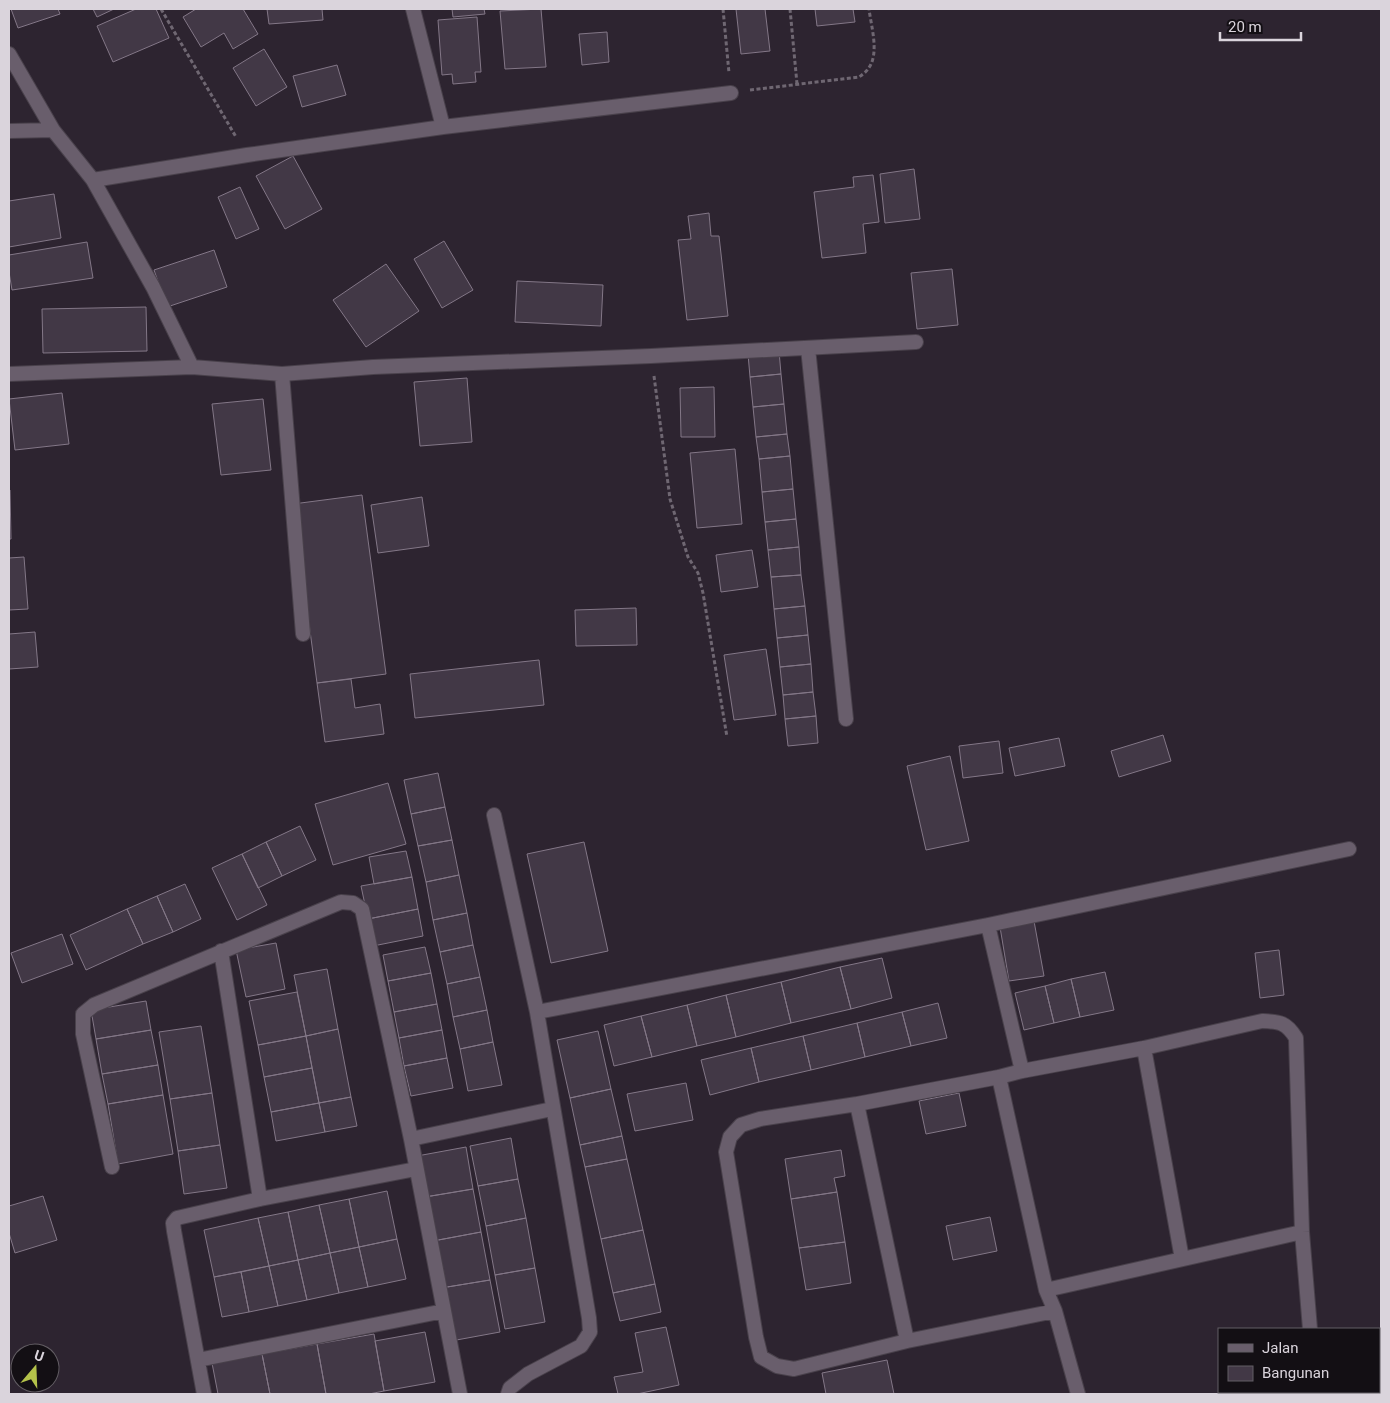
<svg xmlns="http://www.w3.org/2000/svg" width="1390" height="1403" viewBox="0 0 1390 1403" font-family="Roboto,sans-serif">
	<rect width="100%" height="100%" fill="#2d2430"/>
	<path fill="#423846" stroke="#837787" d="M11,9H58L60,14L18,28Z
		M93,9H114L97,17Z
		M136,9H156L169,38L113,62L97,26Z
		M196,9H243L258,34L233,49L224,33L201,47L183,17Z
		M267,9H322L323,20L269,24Z
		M452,9H484L485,14L453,17Z
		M541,9L546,67L505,69L500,11Z
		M736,9H765L770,51L741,54Z
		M815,9H853L855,22L817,26Z
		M477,17L481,72H475L476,82L453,84L452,74L442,75L438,20Z
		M607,32L609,62L582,65L579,34Z
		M264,49L287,87L256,106L233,68Z
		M337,65L346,95L302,107L293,76Z
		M293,156L322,209L285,229L256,176Z
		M914,169L920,219L885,223L880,174Z
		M873,175L879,222L863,224L866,253L822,258L814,192L854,187L853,177Z
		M240,187L259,229L236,239L218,197Z
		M54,194L61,238L9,247V201Z
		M709,213L711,236H719L728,316L687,320L678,240L691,239L688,216Z
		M444,241L473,290L442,308L414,259Z
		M87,242L93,278L12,290L9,272V255Z
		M214,250L227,287L167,307L154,270Z
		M386,264L419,311L366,347L333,300Z
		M952,269L958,325L917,329L911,273Z
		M517,281L603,285L601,326L515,322Z
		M146,307L147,351L43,353L42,309Z
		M779,351L781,374L750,377L748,354Z
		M781,374L784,404L753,407L750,377Z
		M467,378L472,442L420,446L414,382Z
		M714,387L715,437H681L680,388Z
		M62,393L69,444L15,450L9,399Z
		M263,399L271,470L221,475L212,404Z
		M784,404L787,434L756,437L753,407Z
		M787,434L790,456L759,459L756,437Z
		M735,449L742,524L697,528L690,453Z
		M790,456L793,489L762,492L759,459Z
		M793,489L796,519L765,522L762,492Z
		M9,490H10L11,539H9Z
		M362,495L386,674L317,683L293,504Z
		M422,497L429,546L378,553L371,505Z
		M796,519L799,547L768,550L765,522Z
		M799,547L801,575L771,577L768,550Z
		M752,550L758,587L721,592L716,555Z
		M24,557L28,609L9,610V558Z
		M801,575L805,606L774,609L771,577Z
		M805,606L808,635L777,638L774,609Z
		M636,608L637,645L576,646L575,610Z
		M35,632L38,667L9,669V634Z
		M808,635L811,664L780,667L777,638Z
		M766,649L776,715L734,720L724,655Z
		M539,660L544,705L415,718L410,674Z
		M811,664L813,692L783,695L780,667Z
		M351,679L355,708L380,704L384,734L325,742L317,683Z
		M813,692L816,716L785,719L783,695Z
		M816,716L818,743L788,746L785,719Z
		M1163,735L1171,761L1119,777L1111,751Z
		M1059,738L1065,766L1015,776L1009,748Z
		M999,741L1003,773L963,778L959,746Z
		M950,756L969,841L926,850L907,766Z
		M438,773L445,807L411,814L404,780Z
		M388,783L406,844L333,865L315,804Z
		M445,807L452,840L418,846L411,814Z
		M300,826L316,860L282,876L266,842Z
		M452,840L459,875L426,882L418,846Z
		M266,842L282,876L258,888L242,854Z
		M584,842L608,951L551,963L527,854Z
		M406,851L412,877L374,884L369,857Z
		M242,854L267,905L237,920L212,868Z
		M459,875L467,913L433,920L426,882Z
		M412,877L418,909L368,919L361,886Z
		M185,884L201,919L173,932L157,896Z
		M157,896L173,932L143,944L127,909Z
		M127,909L143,944L86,970L70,935Z
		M418,909L423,936L373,946L368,919Z
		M467,913L473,945L440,952L433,920Z
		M1034,921L1044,976L1009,981L1000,927Z
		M62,934L73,964L22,983L11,953Z
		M276,943L285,989L246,997L236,950Z
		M473,945L480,977L447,984L440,952Z
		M425,947L431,973L388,981L383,955Z
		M1279,950L1284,995L1260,998L1255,953Z
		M882,958L892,998L851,1009L840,967Z
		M840,967L851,1009L791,1023L781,982Z
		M327,969L338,1029L306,1036L294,975Z
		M1105,972L1114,1010L1080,1017L1071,979Z
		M431,973L437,1004L394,1012L388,981Z
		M480,977L487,1010L453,1017L447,984Z
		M1071,979L1080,1017L1054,1023L1045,986Z
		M781,982L791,1023L736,1037L726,995Z
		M1045,986L1054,1023L1024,1030L1015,993Z
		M297,992L306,1036L258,1045L249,1001Z
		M726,995L736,1037L697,1046L687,1005Z
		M146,1001L151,1030L96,1039L91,1010Z
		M938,1003L947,1038L911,1046L902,1012Z
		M437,1004L442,1030L399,1038L394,1012Z
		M687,1005L697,1046L652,1057L641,1016Z
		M487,1010L493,1042L460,1049L453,1017Z
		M902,1012L911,1046L865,1057L857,1023Z
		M641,1016L652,1057L614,1066L604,1025Z
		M857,1023L865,1057L811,1070L803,1036Z
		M201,1026L212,1093L170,1099L159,1032Z
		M338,1029L351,1097L319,1103L306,1036Z
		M151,1030L158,1065L102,1074L96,1039Z
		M442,1030L447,1058L404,1066L399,1038Z
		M598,1031L611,1089L570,1098L557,1040Z
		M306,1036L312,1068L264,1077L258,1045Z
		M803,1036L811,1070L759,1082L751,1048Z
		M493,1042L502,1085L468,1091L460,1049Z
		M751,1048L759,1082L710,1095L701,1060Z
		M447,1058L453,1088L411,1096L404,1066Z
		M158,1065L163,1095L108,1104L102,1074Z
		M312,1068L319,1103L271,1112L264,1077Z
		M686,1083L693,1120L635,1131L627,1094Z
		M611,1089L622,1136L580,1145L570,1098Z
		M212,1093L220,1145L178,1151L170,1099Z
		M959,1093L966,1126L926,1134L919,1101Z
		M163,1095L173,1154L118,1164L108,1104Z
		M351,1097L357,1126L325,1132L319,1103Z
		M319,1103L325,1132L276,1141L271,1112Z
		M622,1136L627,1159L585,1167L580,1145Z
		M511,1138L518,1179L478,1186L470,1146Z
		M220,1145L227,1188L184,1194L178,1151Z
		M466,1147L473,1189L425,1197L417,1156Z
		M841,1150L845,1176L834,1178L837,1192L791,1199L785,1159Z
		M627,1159L643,1230L601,1239L585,1167Z
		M518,1179L526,1218L486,1226L478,1186Z
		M473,1189L481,1232L433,1241L425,1197Z
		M387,1191L397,1239L359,1247L349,1199Z
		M837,1192L845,1242L799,1248L791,1199Z
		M43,1196L57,1240L15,1253L9,1233V1206Z
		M349,1199L359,1247L330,1253L319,1205Z
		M319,1205L330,1253L298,1260L288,1212Z
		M288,1212L298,1260L269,1266L258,1218Z
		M990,1217L997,1251L953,1260L946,1226Z
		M258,1218L269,1266L214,1277L204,1230Z
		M526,1218L535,1268L495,1275L486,1226Z
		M643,1230L655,1284L613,1293L601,1239Z
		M481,1232L490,1280L441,1288L433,1241Z
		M397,1239L406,1279L368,1287L359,1247Z
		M845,1242L851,1283L806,1290L799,1248Z
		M359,1247L368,1287L339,1293L330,1253Z
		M330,1253L339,1293L307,1300L298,1260Z
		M298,1260L307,1300L278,1306L269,1266Z
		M269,1266L278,1306L249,1312L241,1272Z
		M535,1268L545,1322L505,1329L495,1275Z
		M241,1272L249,1312L222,1317L214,1277Z
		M490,1280L500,1332L451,1341L441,1288Z
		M655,1284L661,1312L620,1321L613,1293Z
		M666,1327L679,1385L637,1394H618L614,1377L643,1372L635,1333Z
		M425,1332L435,1382L384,1391L375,1341Z
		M374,1334L384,1391L369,1394H326L317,1344Z
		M317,1344L326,1394H270L262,1354Z
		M262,1354L270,1394H218L212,1363Z
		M887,1360L894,1394H826L822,1373Z"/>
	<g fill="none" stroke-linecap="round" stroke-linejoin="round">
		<defs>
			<path id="minor" d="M413,9L443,127
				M9,54L53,130L93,180L153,287L192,367
				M9,131L53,130
				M93,180L247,155L443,127L731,93
				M808,348L846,719
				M9,374L192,367L282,374L373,367L651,356L916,342
				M282,374L303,634
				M494,815L537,1012
				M988,925L1022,1071L999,1077L857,1104L760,1119L741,1125L730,1137L726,1152L756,1337L761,1357L777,1366L794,1369L907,1341L1055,1311
				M221,951L260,1199
				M1144,1048L1182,1259
				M1022,1071L1144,1048L1262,1021C1280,1022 1286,1022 1296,1038L1302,1232L1310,1329
				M999,1077L1046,1290L1055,1311L1078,1394
				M857,1104L907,1341
				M411,1139L552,1109
				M112,1167L83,1034V1014L94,1005L341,902L353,903L362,909L411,1139L460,1394
				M1046,1290L1302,1232
				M198,1360L444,1311
				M204,1394L174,1231L173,1223L177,1218L260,1199L416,1169
				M508,1394L510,1388L528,1374L581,1346L590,1332L589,1318L537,1012L988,925L1349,849
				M1228,1394L1242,1392"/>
		</defs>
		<use href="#minor" stroke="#49414b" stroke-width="16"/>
		<path stroke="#6f6772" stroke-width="3" stroke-dasharray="4 2.5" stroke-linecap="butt" d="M161,9L236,137
			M723,9L729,73
			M790,9L797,84
			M750,90L859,77C862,75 866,72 868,69C880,54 871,26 869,9
			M654,376L670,499L688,557L698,573L703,593L727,737"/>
		<use href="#minor" stroke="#695e6c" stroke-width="14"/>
	</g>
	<rect width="1390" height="1403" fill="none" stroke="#dad4dc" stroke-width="20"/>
	<rect x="1218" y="1328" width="162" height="65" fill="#130f14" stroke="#635e64"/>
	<rect x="1228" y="1344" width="25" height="8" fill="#695e6c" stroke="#635e64"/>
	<text x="1262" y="1353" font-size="15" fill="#dad4dc">Jalan</text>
	<rect x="1228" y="1366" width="25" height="15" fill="#423846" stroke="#635e64"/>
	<text x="1262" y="1378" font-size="15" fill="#dad4dc">Bangunan</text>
	<g transform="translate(35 1368) rotate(19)"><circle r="24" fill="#130f14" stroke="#635e64"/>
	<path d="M0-4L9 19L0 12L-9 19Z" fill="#b4c24a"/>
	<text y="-8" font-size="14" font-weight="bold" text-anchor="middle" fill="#dad4dc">U</text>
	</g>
	<path d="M1220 32v8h81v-8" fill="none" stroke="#dad4dc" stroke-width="2.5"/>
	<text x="1228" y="32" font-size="15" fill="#dad4dc" stroke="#130f14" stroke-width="4" paint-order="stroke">20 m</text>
</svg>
